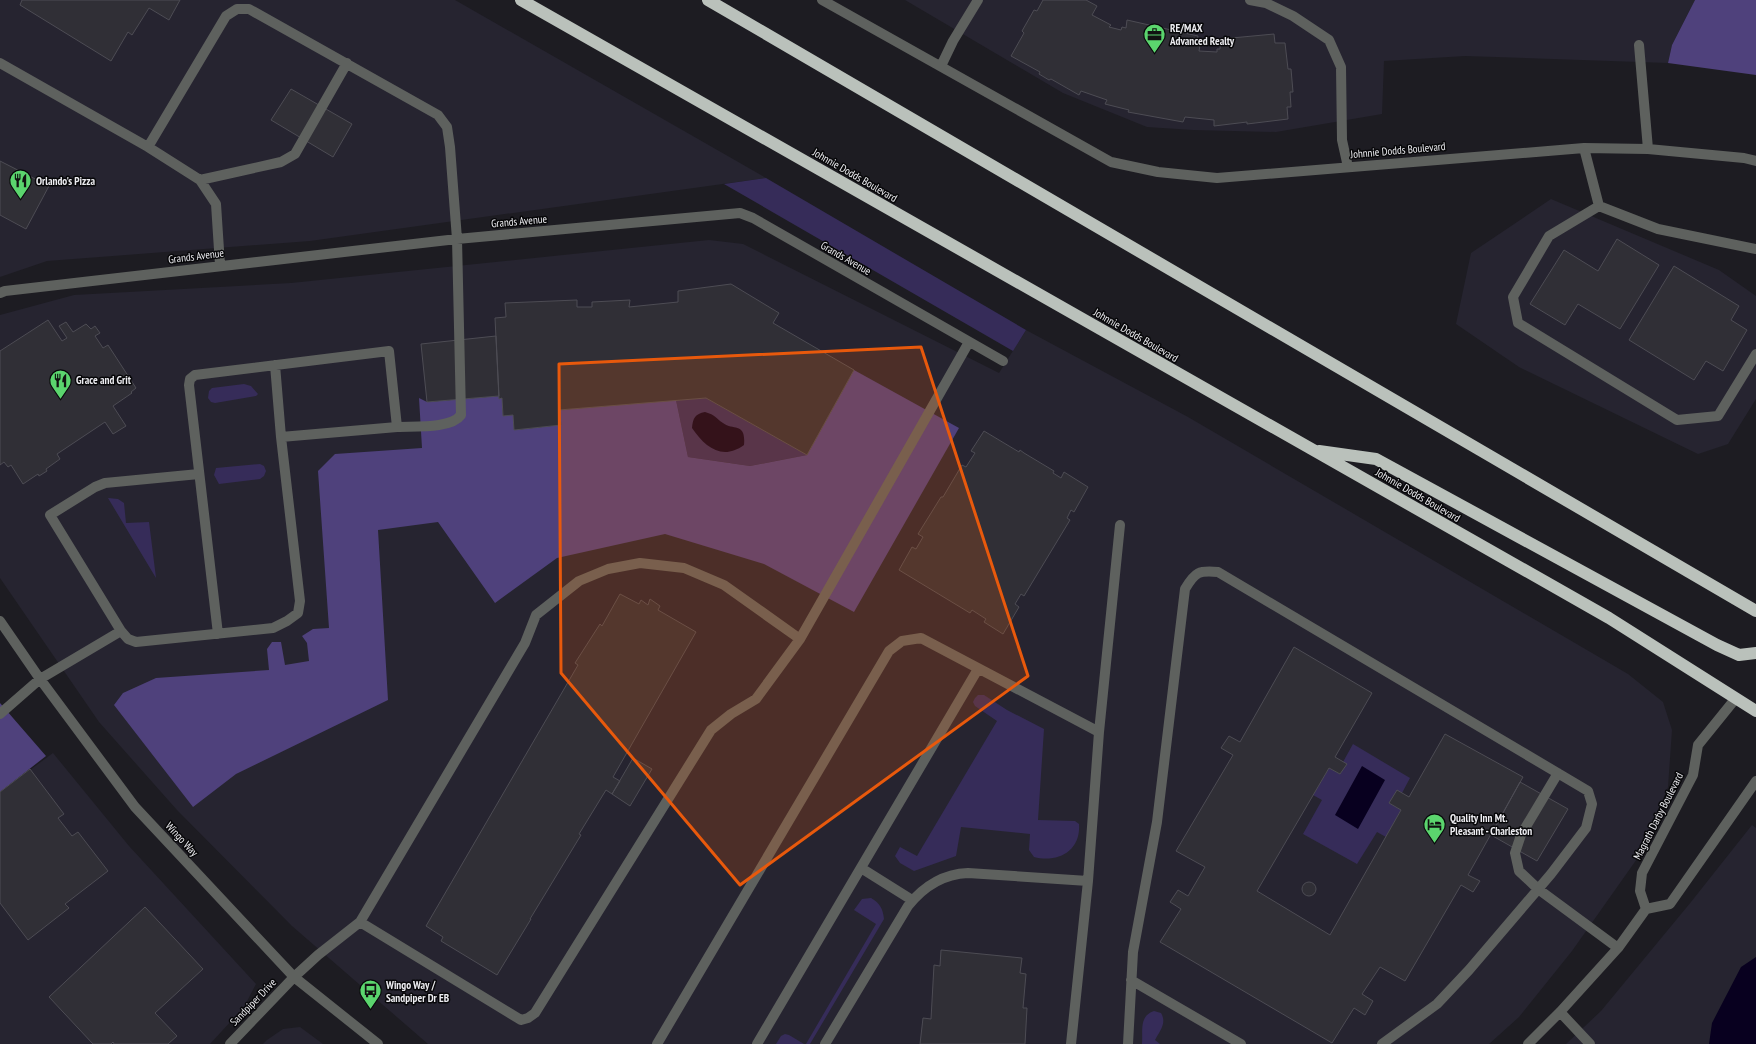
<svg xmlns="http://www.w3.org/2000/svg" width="1756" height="1044" viewBox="0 0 1756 1044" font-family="'PT Sans Narrow',sans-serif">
	<rect width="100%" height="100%" fill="#1d1c22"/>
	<path fill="#262430" d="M0,0H455L766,178L310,241L47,261L0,277Z
		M905,0H1695L1672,45L1668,63L1465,56L1384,61L1382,114L1276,132L1193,130L1147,127L1063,93Z
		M1551,199L1719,270L1756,296V399L1728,444L1698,454L1519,367L1456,324L1471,253Z
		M709,240L743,244L999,373L1026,330L1188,417L1628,674L1663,702L1672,730L1668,787L1639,856L1572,951L1519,1017L1489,1044H428L292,926L177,810L99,722L0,578V315L74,295L291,283Z
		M53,753L129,846L256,984L244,1007L210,1044H0V792Z
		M1752,825L1756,828V1044H1566L1601,1011L1691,902Z
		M300,1027L323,1044H263L267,1040L283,1029Z"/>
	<path fill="#362c59" d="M766,178L1026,330L1013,351L724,184Z
		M244,384L251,386L258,394L256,396L215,403L211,402L208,398L209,391L212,388Z
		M706,398L807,455L750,466L688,457L676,400Z
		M260,464L264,466L266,471L264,476L260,479L219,484L214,475L216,468Z
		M108,498L118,499L124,503L126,523L149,522L156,578Z
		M978,695H984L1007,710L1044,729L1038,820L1075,821L1079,824C1081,851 1058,863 1034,857L1029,850L1030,834L961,827L956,856L914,871L900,863L895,856L900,847L917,856L997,721L975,706L973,702L975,698Z
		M1353,744L1410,778L1402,793L1389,803L1401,810L1386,837L1377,832L1357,864L1303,834L1322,800L1313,795L1329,768L1340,774L1346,764L1343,762Z
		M871,898C880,903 883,909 884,919L810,1044H806L876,924L854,910L862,899Z
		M1154,1011L1161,1013C1167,1023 1160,1031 1155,1040L1160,1044H1142C1143,1030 1139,1016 1154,1011Z
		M785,1034L789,1035L804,1044H776L781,1036Z"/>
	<path fill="#4f417c" d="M1695,0H1756V75L1668,63L1672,45Z
		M854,370L959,428L854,612L764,564L665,534L557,558L495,603L438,522L378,530L388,700L236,774L193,807L114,705L123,693L156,678L269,670L267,649L272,642H281L285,665L309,661L307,643L302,636L313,629L329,628L318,471L335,454L422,448L419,398L427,402L499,396L502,398L503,415H513L515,430L560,425L559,410L676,400L688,457L750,466L807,455Z
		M0,703L46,756L0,792Z"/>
	<path fill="#08001f" d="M705,412C716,415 715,418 723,423C734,431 746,422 744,445C722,461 705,447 692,428C693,418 695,414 705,412Z
		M1362,766L1385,780L1358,829L1335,815Z
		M1756,957V1044H1709L1712,1023L1741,967Z"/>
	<path fill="#302f36" stroke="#4d4c54" d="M22,0H180L169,20L149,8L132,35L128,32L111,61L20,5Z
		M1043,0H1086L1097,6L1092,15L1111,25L1109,27L1121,30L1122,27L1126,28L1127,20L1198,36L1196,45H1200L1199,51L1217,52V49H1220L1221,39L1274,34L1275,43H1285L1288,69H1291L1293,92H1290L1291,107H1287L1288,119L1247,124V122L1214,126V120L1185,117L1183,122L1128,112L1129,110L1105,104L1107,100L1081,91L1079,95L1051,79L1049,80L1039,74L1040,72L1011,56L1024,33L1022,31L1034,10L1037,11Z
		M291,89L352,124L333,157L271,120Z
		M0,161L49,186L26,229L0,215Z
		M1617,239L1659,265L1620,329L1578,304L1565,325L1530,304L1564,250L1598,271Z
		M1674,266L1739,306L1731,320L1747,330L1723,371L1706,361L1694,380L1629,340Z
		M731,284L779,313L773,323L854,370L807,455L706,398L559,410L561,425L514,430L513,415L503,416L502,398L499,399L495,318L506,317L505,303L577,300V307H592V302L630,300L629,307L678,302V291Z
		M48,320L62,341L67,338L59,326L66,322L73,332L86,324L91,329L95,326L100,333L95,336L103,348L108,345L136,388L131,392L132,393L113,406L126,426L113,434L105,422L57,454L60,459L46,469L47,471L39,476L38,474L23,484L11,465L8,467L4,462L0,465V351Z
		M496,336L499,396L427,402L421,344Z
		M984,431L1019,452L1020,450L1024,453L1054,471L1053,473L1061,478L1064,472L1088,487L1074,512L1071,510L1067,518L1070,520L1024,596L1021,594L1015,604L1019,607L1003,634L984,622L986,619L972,610L970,613L899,570L912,547L916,549L923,537L918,534L941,497H943L962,465L966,467L975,453L971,451Z
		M620,594L639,604L641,600L648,605L650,599L660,606L658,610L696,632L613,777L620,781L612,794L606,790L579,834L581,835L530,919H531L497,975L441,941L443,937L426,926L578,665L575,663L600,624L602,626Z
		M1294,647L1372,693L1335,757L1347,764L1340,774L1329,768L1257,891L1330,935L1401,810L1389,803L1397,790L1409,797L1445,734L1523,777L1468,875L1480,881L1473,892L1461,885L1405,981L1380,967L1362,994L1373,1001L1365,1015L1354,1008L1332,1043L1160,942L1181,909L1170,902L1178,890L1188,896L1205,867L1176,851L1233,755L1221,748L1229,736L1240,742Z
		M633,758L652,769L630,806L612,794Z
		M30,769L64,814L58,818L72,836L78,832L108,871L65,904L69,908L28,940L0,903V792Z
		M1520,782L1568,809L1537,861L1491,835Z
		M1302 889a7 7 0 1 1 14 0a7 7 0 1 1-14 0Z
		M145,907L203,969L155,1013L177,1036L168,1044H114L113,1042L111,1044H93L49,997Z
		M941,950L1022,958L1020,973L1026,974L1023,1008H1027L1025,1044H920L923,1018L931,1019L934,965L940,966Z"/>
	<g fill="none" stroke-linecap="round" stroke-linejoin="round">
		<path stroke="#5e615e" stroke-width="10" d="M822,0L1111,162L1158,172L1217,178L1584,148L1648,149L1744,158L1756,161
			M1250,0L1266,3L1293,16L1329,40L1341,67L1342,140L1348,167
			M1639,45L1648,149
			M0,63L148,147L200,180L216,204L220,265
			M941,66L953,41L978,0
			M148,147L226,16L237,9H249L438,115L447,127L450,147L457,239L461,415C451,429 414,426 397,427
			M1584,148L1599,206L1549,236L1513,297L1518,323L1677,420L1718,416L1756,354
			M200,180L281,162L295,154L347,63
			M1599,206L1658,229L1756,249
			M0,293L5,291L457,239L740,213L753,218L1003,361
			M0,621L40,679L135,807L294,977L378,1044
			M121,631L50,515L95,487L105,483L199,474
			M218,634L189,385L190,379L195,375L389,351L397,427L281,437
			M0,714L40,679L121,631L128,639L136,642L273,628L287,621L298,613L300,601L281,437L275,365
			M1099,732L1120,525
			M1558,773L1521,835L1515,853L1519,871L1538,889L1618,948
			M861,868L912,900
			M1646,909L1640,891L1642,873L1693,775L1698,745L1736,698
			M360,922L521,1020L528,1018L535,1013L711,730L731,714L756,699L800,639L969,342
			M1131,980L1241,1044
			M1560,1012L1590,1044
			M230,1044L294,977L318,955L360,922L525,643L536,615L579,581L608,569L640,563L684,568L724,585L800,639
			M657,1044L889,651L902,641L921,638L1099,732L1088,881L1071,1044
			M757,1044L978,669
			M825,1044L908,906C923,887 943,874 968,873L1088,881
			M1128,1044L1133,952L1157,822L1185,589C1195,572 1199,570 1218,572L1588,791L1592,804L1586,828L1551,874L1469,970L1437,1004L1382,1044
			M1528,1044L1560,1012L1618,948L1646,909L1670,904L1756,781"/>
		<path stroke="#bac1bb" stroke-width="12" d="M521,0L1609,618L1756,711
			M708,0L1756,611
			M1319,451L1376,459L1717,645L1739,655L1756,653"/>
	</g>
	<path fill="#e8590c" fill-opacity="0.2" stroke="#e8590c" stroke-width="3" stroke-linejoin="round" d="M921,347L1028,676L740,885L561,673L559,364Z"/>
	<defs>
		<symbol id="office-pin" viewBox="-11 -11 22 30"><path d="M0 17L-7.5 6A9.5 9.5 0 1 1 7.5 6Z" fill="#5bd56e" stroke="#070709"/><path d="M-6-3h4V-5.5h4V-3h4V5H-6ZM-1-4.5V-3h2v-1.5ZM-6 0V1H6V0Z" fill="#111"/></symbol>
		<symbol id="restaurant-pin" viewBox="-11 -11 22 30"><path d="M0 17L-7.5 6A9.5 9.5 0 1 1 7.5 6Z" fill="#5bd56e" stroke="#070709"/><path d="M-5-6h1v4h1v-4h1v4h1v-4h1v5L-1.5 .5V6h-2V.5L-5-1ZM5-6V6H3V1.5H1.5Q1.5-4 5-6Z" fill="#111"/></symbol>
		<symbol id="hotel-pin" viewBox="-11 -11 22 30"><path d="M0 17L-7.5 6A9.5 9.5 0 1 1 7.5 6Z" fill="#5bd56e" stroke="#070709"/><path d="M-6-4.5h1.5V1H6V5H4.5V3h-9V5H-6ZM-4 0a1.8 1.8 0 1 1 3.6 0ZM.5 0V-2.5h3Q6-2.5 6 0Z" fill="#111"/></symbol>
		<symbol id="bus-pin" viewBox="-11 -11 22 30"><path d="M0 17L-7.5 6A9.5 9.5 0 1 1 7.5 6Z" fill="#5bd56e" stroke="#070709"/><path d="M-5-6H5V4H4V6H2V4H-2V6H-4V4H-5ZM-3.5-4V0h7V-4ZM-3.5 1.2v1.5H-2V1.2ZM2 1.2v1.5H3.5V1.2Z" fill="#111"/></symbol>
	</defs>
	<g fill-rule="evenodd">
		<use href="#office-pin" x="1142" y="22" width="25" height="34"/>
		<use href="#restaurant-pin" x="8" y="168" width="25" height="34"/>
		<use href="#restaurant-pin" x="48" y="368" width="25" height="34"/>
		<use href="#hotel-pin" x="1422" y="812" width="25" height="34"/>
		<use href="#bus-pin" x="358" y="978" width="25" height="34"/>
	</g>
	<g text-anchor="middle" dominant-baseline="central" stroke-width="3" stroke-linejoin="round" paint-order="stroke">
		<g font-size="11" font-weight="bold" fill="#ececf0" stroke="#070709" text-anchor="start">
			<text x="1170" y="28">RE/MAX<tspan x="1170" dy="13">Advanced Realty</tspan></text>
			<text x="36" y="181">Orlando's Pizza</text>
			<text x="76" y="380">Grace and Grit</text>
			<text x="1450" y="818">Quality Inn Mt.<tspan x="1450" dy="13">Pleasant - Charleston</tspan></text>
			<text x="386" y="985">Wingo Way /<tspan x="386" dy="13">Sandpiper Dr EB</tspan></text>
		</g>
		<g font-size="11" fill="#ececf0" stroke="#070709">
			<text transform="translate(1398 150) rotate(-5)">Johnnie Dodds Boulevard</text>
			<text transform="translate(855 175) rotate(30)">Johnnie Dodds Boulevard</text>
			<text transform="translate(519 221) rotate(-5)">Grands Avenue</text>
			<text transform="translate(196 256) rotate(-7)">Grands Avenue</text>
			<text transform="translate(846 258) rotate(30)">Grands Avenue</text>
			<text transform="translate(1136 335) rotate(30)">Johnnie Dodds Boulevard</text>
			<text transform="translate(1418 495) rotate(30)">Johnnie Dodds Boulevard</text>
			<text transform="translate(1658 816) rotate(-63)">Magrath Darby Boulevard</text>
			<text transform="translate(182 839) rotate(47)">Wingo Way</text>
			<text transform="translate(253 1002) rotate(-46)">Sandpiper Drive</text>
		</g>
	</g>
</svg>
